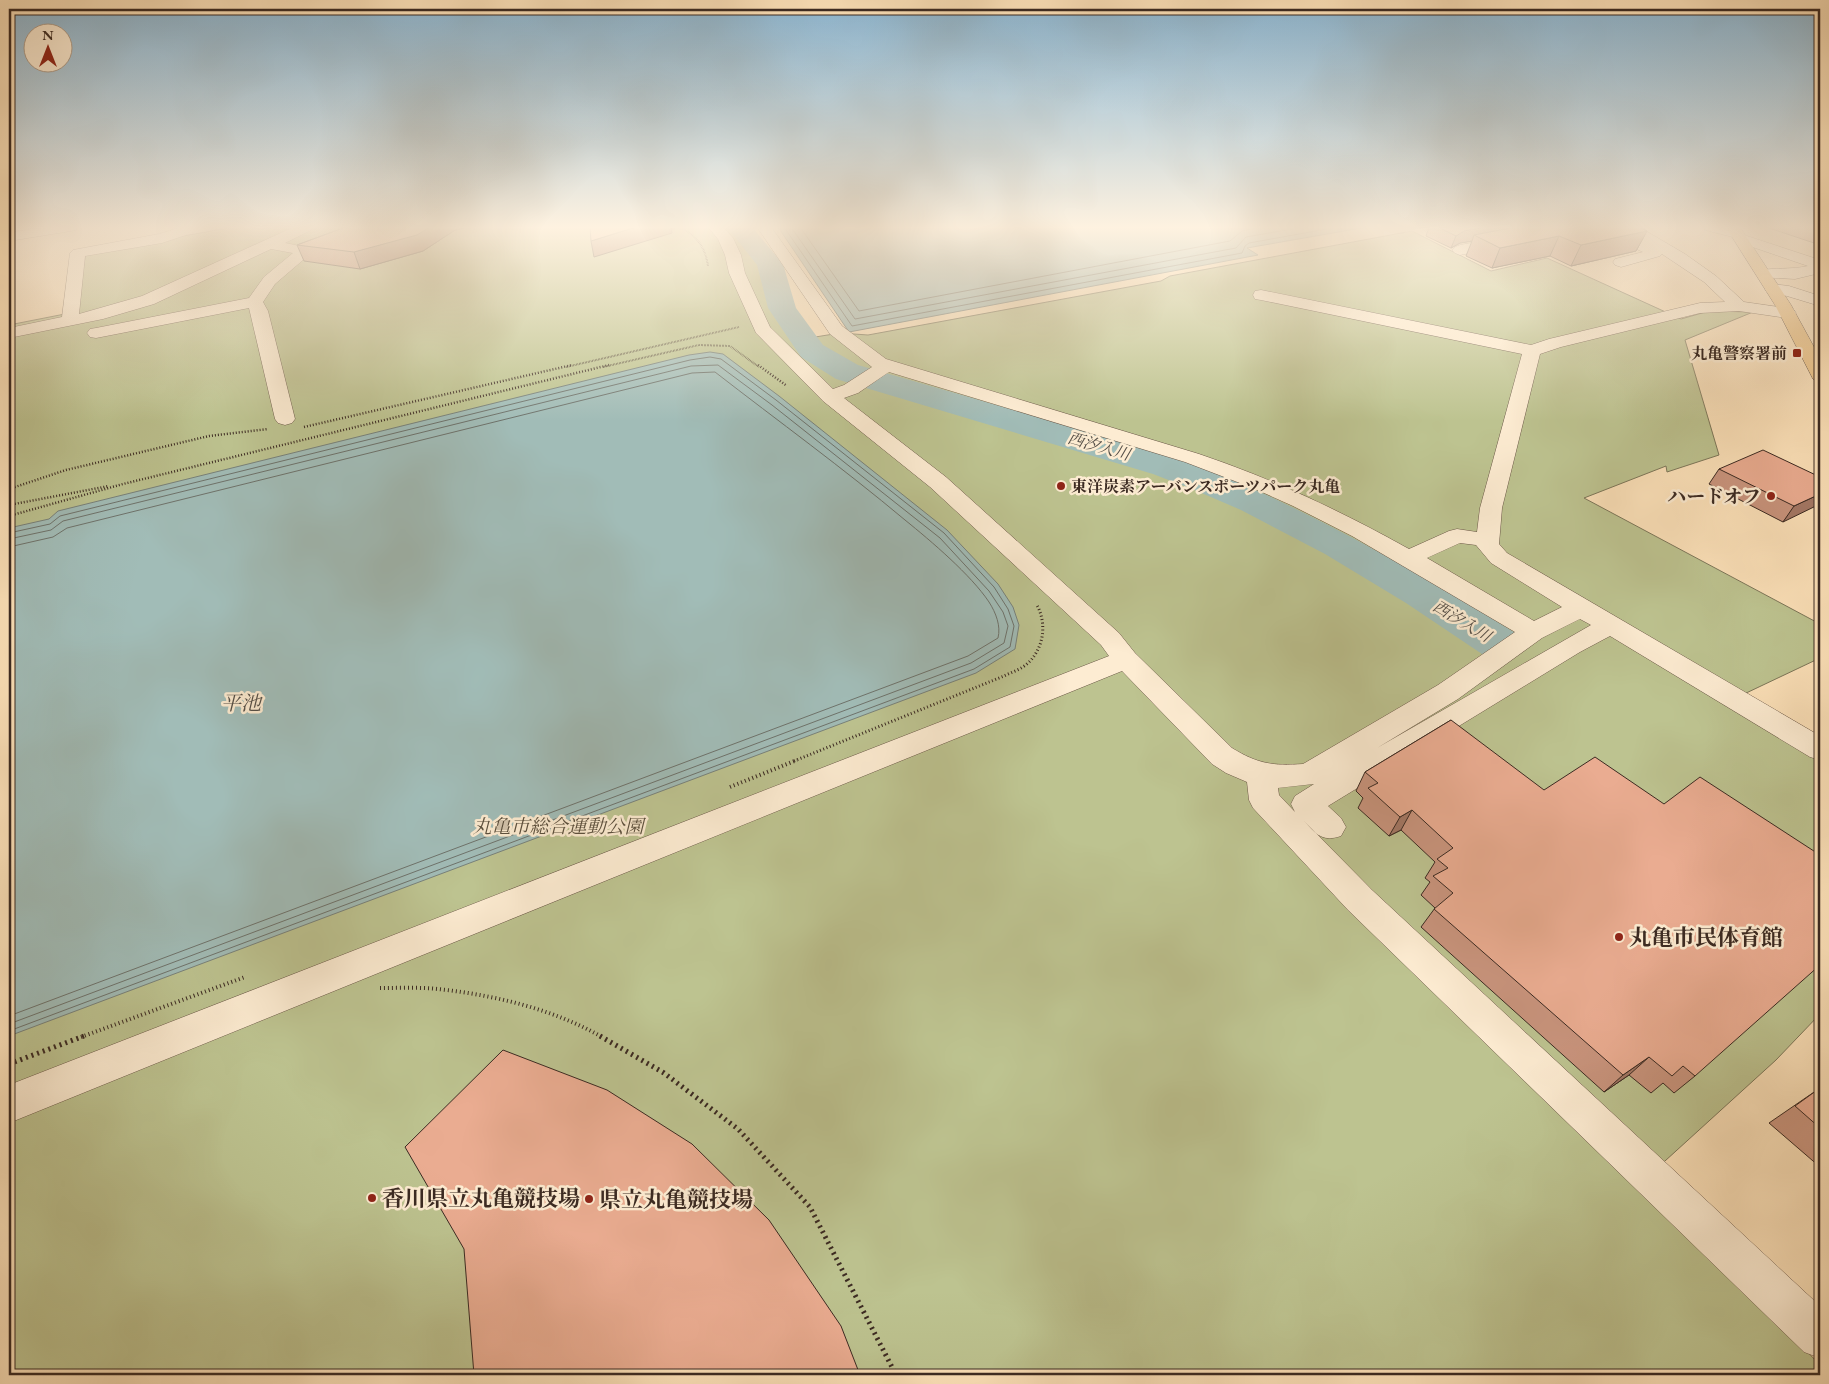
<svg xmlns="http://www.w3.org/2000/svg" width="1829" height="1384" viewBox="0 0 1829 1384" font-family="'EB Garamond','Noto Serif JP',serif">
	<rect width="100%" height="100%" fill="#fce1b9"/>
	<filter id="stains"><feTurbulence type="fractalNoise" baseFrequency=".004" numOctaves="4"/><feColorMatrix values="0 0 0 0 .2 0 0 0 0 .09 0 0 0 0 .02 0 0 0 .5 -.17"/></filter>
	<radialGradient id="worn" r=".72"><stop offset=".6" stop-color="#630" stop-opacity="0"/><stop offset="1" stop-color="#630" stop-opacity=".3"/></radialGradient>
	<path fill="#bdc390" stroke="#7c7659" d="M234,227H731L763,266L767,280L809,338L840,333L868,335L1161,281L1170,276L1412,231L1491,271L1547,258L1681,319L1709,311L1753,312L1685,340L1719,455L1667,472L1666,466L1584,498L1820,624V658L1723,704L1820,760V1014L1776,1060L1643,1181L1820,1365V1375H9V325L75,312L86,253Z"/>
	<path fill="#a1bcb7" stroke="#78827b" d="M778,227H1367L1247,248L1258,255L849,332Z
		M710,352L723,354L779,396L947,530L998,584L1013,607L1019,625L1015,649L976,673L9,1036V528L49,519L58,511L689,355Z"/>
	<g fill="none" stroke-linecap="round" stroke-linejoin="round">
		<path stroke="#6e736c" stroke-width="1" d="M784,227L852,326L1242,253L1245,246L1249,243L1338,227
			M791,227L855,319L1236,248L1246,237L1303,227
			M800,227L859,311L1230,241L1242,231L1260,227
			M9,533L50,524L60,516L690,360L710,357L721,359L776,400L944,533L994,587L1008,609L1014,626L1010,647L974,669L9,1031
			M9,539L51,530L63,521L691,366L718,365L772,405L940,538L989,591L1003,612L1008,626L1004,643L971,663L9,1024
			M9,547L53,537L67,528L692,373L715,372C778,421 843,468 905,520C931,541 971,575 989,602C996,613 1001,626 998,638L968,656L9,1016"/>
		<path fill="#a1bcb7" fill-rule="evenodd" d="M727,227H752L783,264L796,308L823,345L858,365L1179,458C1299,504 1409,566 1517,634L1523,645L1517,656L1501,660L1485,656L1406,603L1325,554L1241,510L1197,491L1153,474L836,379L801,357L768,308L757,265Z"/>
		<defs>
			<path id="minor" d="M43,227H78L76,230L71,231L9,241V233Z
				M182,227H217L215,230L186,235L162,243L85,256L79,314L142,296L294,227H313L311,230L285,243L305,247L310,254L275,284L263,302L268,311L295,419L292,423L285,425L278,423L275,419L249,308L96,338L90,337L87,333L90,329L96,328L249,298L264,277L293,253L271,249L154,304L103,319L9,338V328L62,317L70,253L73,250L159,234Z
				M708,227H723L733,238L741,255L745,273L770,327L833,389L844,385L872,367L830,334L757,227H771L842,326L886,359L1199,454C1273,479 1341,511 1409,549L1449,531L1457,529L1477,532L1480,508L1522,354L1261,300L1255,299L1253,295L1255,291L1261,290L1531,345L1549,339L1700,303L1725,302L1704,282L1662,254L1660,256L1621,267L1615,265L1613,262L1615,259L1643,252L1595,230L1593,227H1613L1631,235L1622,227H1639L1685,254L1716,276L1744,302L1793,309L1796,313L1793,317L1787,318L1739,311L1700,313L1561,347L1540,354L1502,508L1499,544L1507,553L1820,736V760L1810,757L1610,636L1580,652L1328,806L1341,818L1346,827L1341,836C1320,843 1315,832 1301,818L1372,890L1820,1306V1358L1804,1352L1348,910L1253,808L1249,800L1247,782L1226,773L1212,764L1122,671L9,1123V1085L1109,656L1101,645L930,487L823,401L756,333L729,273L725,255L718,239ZM889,372L1185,462L1253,488L1293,506L1352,536L1515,632L1438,685L1303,764C1273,766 1258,764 1232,748L1135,653L1119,633L946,477L844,398L858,393ZM1460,543L1476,545L1491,563L1562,607L1534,621L1427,558ZM1580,619L1591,625L1377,748L1458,699L1542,638ZM1314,784L1295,796L1291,804L1295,812L1279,795L1278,788Z
				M1558,227H1588L1586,230L1581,231L1460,255L1455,253L1452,250L1455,247L1460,245Z
				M1703,227H1727L1742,231L1744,235L1820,260V273L1795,279L1758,277L1756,274L1758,271C1774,267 1791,270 1808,266L1735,241L1733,237L1705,230Z
				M1773,284L1789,286L1820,296V306L1787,296L1767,292L1765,289L1767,286Z"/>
			<path id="major" d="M1726,227H1740L1791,305L1820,358V381L1813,379L1811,375L1775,305Z"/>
		</defs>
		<use href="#minor" stroke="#6b5848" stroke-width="1"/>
		<use href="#major" stroke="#3b2a22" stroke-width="1"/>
		<path stroke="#3b2a22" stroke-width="2" stroke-dasharray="0.5 1" stroke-linecap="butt" d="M680,227C697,236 705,247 708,266
			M566,367L739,327
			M603,367L699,345L730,346L759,367"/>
		<path stroke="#3b2a22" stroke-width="2.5" stroke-dasharray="1 2" stroke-linecap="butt" d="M758,365L787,386
			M304,427L572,365
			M9,489L66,470L209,436L268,429
			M9,505L109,486
			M9,516L123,484L609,365"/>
		<path stroke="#3b2a22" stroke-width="3" stroke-dasharray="1 2.5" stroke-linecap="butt" d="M794,761L1004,676C1012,672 1022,669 1028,663C1044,648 1047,624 1037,605"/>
		<path stroke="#3b2a22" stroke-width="4" stroke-dasharray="1 3" stroke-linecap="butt" d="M730,787L797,760
			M380,988C399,988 419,987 438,989C494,995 553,1009 602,1037
			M81,1037L245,977"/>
		<path stroke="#3b2a22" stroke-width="5" stroke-dasharray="2 4" stroke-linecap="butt" d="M600,1036L664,1073L738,1129L810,1207L896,1375
			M9,1064L84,1036"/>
		<use href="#minor" fill="#fdecd2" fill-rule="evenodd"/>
		<use href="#major" fill="#eec07c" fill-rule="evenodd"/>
	</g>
	<path fill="#c9947d" stroke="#3b2a22" d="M346,227H467L455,230L423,251L360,269L304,261L297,245Z
		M1429,227H1638L1647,231L1636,251L1571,266L1550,256L1492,268L1466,256L1472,241L1460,243L1451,248L1426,236Z
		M1766,227H1820V245Z
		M1719,469L1820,477L1783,522L1709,484Z
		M1451,720L1695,1076L1674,1093L1663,1083L1651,1093L1629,1075L1604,1092L1421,927L1435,908L1421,895L1430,882L1425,878L1435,862L1401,830L1389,836L1358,808L1363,798L1356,791L1365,772Z
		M1820,1088V1167L1769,1123Z"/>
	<path fill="#a47866" stroke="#3b2a22" d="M430,227H467L455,230L423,251L360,269L354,252Z
		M636,227H671L672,233L594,257L591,241Z
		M1484,227H1546L1474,235L1472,241L1460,243L1451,248L1456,236L1464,231Z
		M1647,231L1636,251L1571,266L1581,245Z
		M1559,236L1550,256L1492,268L1500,248Z
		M1820,494V504L1783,522L1794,506Z
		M1412,810L1401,830L1389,836L1400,817Z
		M1649,1057L1629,1075L1604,1092L1623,1075Z"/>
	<path fill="#eaac91" stroke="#3b2a22" d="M346,227H430L417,235L354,252L297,245Z
		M590,227H636L591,241Z
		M1438,227H1484L1464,231L1456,236Z
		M1516,227H1638L1647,231L1581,245L1559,236L1500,248L1474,235Z
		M1763,450L1820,477V494L1794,506L1719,469Z
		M1451,720L1544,790L1595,757L1664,804L1700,777L1820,855V965L1695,1076L1683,1066L1672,1076L1649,1057L1623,1075L1434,909L1453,893L1433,876L1448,868L1437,859L1453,848L1412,810L1400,817L1368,788L1378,783L1365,772Z
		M503,1050L607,1090L692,1144L769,1220L841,1326L860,1375H474L464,1249L405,1147Z
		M1820,1088V1128L1795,1106Z"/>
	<linearGradient id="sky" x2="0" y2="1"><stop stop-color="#8bb7d4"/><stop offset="0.54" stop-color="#fef2e0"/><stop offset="1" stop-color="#fef2e0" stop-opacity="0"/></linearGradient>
	<rect width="1829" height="421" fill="url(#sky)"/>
	<g fill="#8f2418" stroke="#fdecd2" stroke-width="2">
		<rect x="1792" y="348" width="10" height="10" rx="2.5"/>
		<circle cx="1061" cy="486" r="5"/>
		<circle cx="1771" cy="496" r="5"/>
		<circle cx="1619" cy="937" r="5"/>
		<circle cx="372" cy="1198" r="5"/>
		<circle cx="589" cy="1199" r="5"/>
	</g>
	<g text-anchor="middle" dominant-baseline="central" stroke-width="5" stroke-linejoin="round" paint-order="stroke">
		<g font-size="16" font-weight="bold" fill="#3b2a22" stroke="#fdecd2" text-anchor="end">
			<text x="1787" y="353">丸亀警察署前</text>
			<text x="1071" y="486" text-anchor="start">東洋炭素アーバンスポーツパーク丸亀</text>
		</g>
		<g font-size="16" font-style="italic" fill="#544e47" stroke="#fdecd2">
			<text transform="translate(1099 446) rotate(16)">西汐入川</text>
			<text transform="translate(1462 621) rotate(31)">西汐入川</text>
		</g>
		<g font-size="19" font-weight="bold" fill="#3b2a22" stroke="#fdecd2" text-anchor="end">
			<text x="1761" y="496">ハードオフ</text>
		</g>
		<g font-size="19" font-style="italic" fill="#5c503e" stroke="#fdecd2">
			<text x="558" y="826">丸亀市総合運動公園</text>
		</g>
		<g font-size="20" font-style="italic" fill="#544e47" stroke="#fdecd2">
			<text x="241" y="703">平池</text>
		</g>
		<g font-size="22" font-weight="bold" fill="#3b2a22" stroke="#fdecd2" text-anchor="start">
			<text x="1629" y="937">丸亀市民体育館</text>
			<text x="382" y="1198">香川県立丸亀競技場</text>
			<text x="599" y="1199">県立丸亀競技場</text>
		</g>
	</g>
	<rect width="1829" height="1384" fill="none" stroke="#fce1b9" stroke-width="30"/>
	<rect x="10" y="10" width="1809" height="1364" fill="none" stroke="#3b2a22" stroke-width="2.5"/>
	<rect x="15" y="15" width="1799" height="1354" fill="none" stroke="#3b2a22"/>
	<g transform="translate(48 48)"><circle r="24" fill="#fdecd2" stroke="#af9e8c"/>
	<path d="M0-4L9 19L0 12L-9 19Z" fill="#8f2418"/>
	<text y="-8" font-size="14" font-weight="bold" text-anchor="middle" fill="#3b2a22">N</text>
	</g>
	<rect width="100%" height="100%" filter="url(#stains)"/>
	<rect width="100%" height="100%" fill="url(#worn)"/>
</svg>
